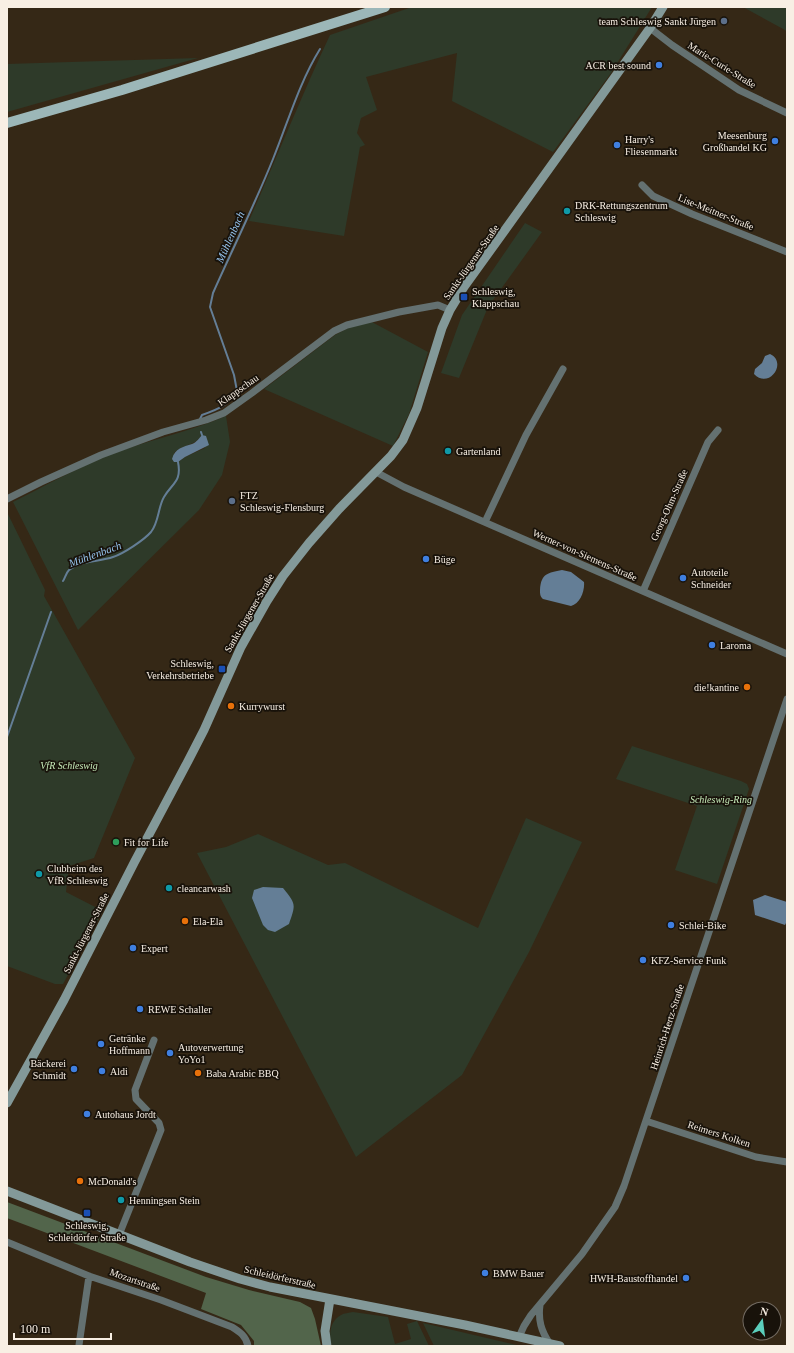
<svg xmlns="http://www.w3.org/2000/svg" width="794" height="1353" viewBox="0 0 794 1353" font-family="Georgia,serif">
	<rect width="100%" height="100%" fill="#352816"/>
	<path fill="#2e3a29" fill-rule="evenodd" d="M412,7H652L611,73L553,152L452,101L457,53L366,77L377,110L361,118L357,133L365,145L360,147L344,236L249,221C276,159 301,97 330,35Z
		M743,7H787V32L785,30Z
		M198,58L7,112V64Z
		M525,223L542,232L488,307L459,378L441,373L462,315Z
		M370,321L428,352L409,414L393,446L264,389L335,335L350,327Z
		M226,416L230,442L222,475L199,510L78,630L13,502C43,487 73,470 104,457C143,441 187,433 226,416ZM201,436L205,448L185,457L178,462L174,453C183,444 193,447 201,436Z
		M7,512L45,590L44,596L135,758L94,858L69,866L66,892L103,911L63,984H55L7,966Z
		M632,746L741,781L747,784L749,789L717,884L675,870L697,806L616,779Z
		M526,818L582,842L529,952L462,1075L356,1157L197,853L226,847L258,834L328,865L345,863L478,928Z
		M353,1312L388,1317L395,1344L411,1339L407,1324L417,1321L429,1346H332C328,1335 330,1321 341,1315C344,1313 349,1313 353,1312Z
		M423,1323L521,1346H434Z"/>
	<path fill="#52654b" d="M7,1202L206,1277L249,1290L300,1302L311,1308L315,1319L321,1346H254V1341L241,1325L201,1309L206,1293L7,1218Z"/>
	<path fill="#647e96" d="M770,354C788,362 769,390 754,374L755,369L762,363L765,356Z
		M202,435L206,436L209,445L185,457L178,462H174L172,459C175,448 183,447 192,444C197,442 199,438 202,435Z
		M562,570L571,572L584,582C585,591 580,604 571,606L543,599C540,596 540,594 540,590C541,573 548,573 562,570Z
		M263,887L283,888C296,904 296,904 289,924L275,932L268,930L263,925L252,898L254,890Z
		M765,895L787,902V921L785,925L755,915L753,900Z"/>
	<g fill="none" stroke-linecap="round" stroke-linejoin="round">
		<path stroke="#647e96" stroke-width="2" d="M200,419L202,415C219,409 227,406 237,391L234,375L210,307L213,293C233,248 255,204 273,159C288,122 299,83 320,49
			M201,432L202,435
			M63,581C65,578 66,573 69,570C81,560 99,562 113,557C123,554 144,540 151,532C159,522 158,507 164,497C172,483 182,482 178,462
			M7,737L51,612"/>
		<path stroke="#647171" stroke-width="7" d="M650,28L672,45L739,90L787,113
			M642,185L653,196L692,214L787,252
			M376,472L404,487L787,654
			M7,499L41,482L101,455L163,432L206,420L224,413L252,393L334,331L347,325L399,312L438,305L450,310
			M485,522L526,435L563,369
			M643,591L708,442L718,430
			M646,1121L756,1157L787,1162
			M119,1235L161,1130L159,1123L136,1099L135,1090L154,1040
			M7,1242L89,1276L161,1300L232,1327C240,1332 246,1336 248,1346
			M540,1305C538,1320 541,1331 550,1344
			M519,1337L524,1326L531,1315L582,1254L615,1207L624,1186L787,699
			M79,1345L89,1276"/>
		<path stroke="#839999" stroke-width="9" d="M7,1103L64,1000L135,861L187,763L204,730L241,647L267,601L283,576L309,543L339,509L391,456L403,440L417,408L442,328L450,310L464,287L650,28L663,7
			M7,1191L190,1262L240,1279L270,1287L465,1325L560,1346
			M327,1346L325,1331L330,1299"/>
		<path stroke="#9cb7b8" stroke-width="10" d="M7,123L122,90L385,7"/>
	</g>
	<g fill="#5c6f8a" stroke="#18120a" stroke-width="1.5">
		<circle cx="724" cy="21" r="4"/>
		<circle cx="232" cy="501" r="4"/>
	</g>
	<g fill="#3f7fe0" stroke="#18120a" stroke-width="1.5">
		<circle cx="659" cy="65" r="4"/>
		<circle cx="775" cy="141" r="4"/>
		<circle cx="617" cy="145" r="4"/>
		<circle cx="426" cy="559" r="4"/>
		<circle cx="683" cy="578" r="4"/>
		<circle cx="712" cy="645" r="4"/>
		<circle cx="671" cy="925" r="4"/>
		<circle cx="133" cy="948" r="4"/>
		<circle cx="643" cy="960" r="4"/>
		<circle cx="140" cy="1009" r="4"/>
		<circle cx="101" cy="1044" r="4"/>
		<circle cx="170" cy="1053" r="4"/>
		<circle cx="74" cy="1069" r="4"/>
		<circle cx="102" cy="1071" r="4"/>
		<circle cx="87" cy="1114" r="4"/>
		<circle cx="485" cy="1273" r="4"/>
		<circle cx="686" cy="1278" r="4"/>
	</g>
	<g fill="#0f9aa8" stroke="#18120a" stroke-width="1.5">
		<circle cx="567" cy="211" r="4"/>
		<circle cx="448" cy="451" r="4"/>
		<circle cx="39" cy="874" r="4"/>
		<circle cx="169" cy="888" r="4"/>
		<circle cx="121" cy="1200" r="4"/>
	</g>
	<g fill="#1a4fb4" stroke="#18120a" stroke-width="1.5">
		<rect x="460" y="293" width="8" height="8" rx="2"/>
		<rect x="218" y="665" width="8" height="8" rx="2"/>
		<rect x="83" y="1209" width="8" height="8" rx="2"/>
	</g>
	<g fill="#e8710a" stroke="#18120a" stroke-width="1.5">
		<circle cx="747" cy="687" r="4"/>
		<circle cx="231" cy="706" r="4"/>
		<circle cx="185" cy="921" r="4"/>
		<circle cx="198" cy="1073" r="4"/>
		<circle cx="80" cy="1181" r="4"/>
	</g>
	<circle fill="#2e9e5b" stroke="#18120a" stroke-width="1.5" cx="116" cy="842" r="4"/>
	<g text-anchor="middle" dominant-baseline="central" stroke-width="3.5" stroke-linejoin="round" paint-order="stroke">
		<g font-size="10" fill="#f8efe4" stroke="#18120a" text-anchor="start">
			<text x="716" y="21" text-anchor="end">team Schleswig Sankt Jürgen</text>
			<text x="651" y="65" text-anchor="end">ACR best sound</text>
			<text x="767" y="135" text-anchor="end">Meesenburg<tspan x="767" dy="12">Großhandel KG</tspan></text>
			<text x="625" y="139">Harry's<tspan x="625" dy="12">Fliesenmarkt</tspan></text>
			<text x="575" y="205">DRK-Rettungszentrum<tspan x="575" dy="12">Schleswig</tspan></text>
			<text x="472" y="291">Schleswig,<tspan x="472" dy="12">Klappschau</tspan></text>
			<text x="456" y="451">Gartenland</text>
			<text x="240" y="495">FTZ<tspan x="240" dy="12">Schleswig-Flensburg</tspan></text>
			<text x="434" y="559">Büge</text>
			<text x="691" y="572">Autoteile<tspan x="691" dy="12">Schneider</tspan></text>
			<text x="720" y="645">Laroma</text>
			<text x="214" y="663" text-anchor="end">Schleswig,<tspan x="214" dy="12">Verkehrsbetriebe</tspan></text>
			<text x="739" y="687" text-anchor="end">die!kantine</text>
			<text x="239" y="706">Kurrywurst</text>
			<text x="124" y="842">Fit for Life</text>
			<text x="47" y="868">Clubheim des<tspan x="47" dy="12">VfR Schleswig</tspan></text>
			<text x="177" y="888">cleancarwash</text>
			<text x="193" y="921">Ela-Ela</text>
			<text x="679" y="925">Schlei-Bike</text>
			<text x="141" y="948">Expert</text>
			<text x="651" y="960">KFZ-Service Funk</text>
			<text x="148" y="1009">REWE Schaller</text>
			<text x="109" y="1038">Getränke<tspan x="109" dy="12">Hoffmann</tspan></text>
			<text x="178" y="1047">Autoverwertung<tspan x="178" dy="12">YoYo1</tspan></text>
			<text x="66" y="1063" text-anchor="end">Bäckerei<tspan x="66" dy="12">Schmidt</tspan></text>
			<text x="110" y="1071">Aldi</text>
			<text x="206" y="1073">Baba Arabic BBQ</text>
			<text x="95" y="1114">Autohaus Jordt</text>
			<text x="88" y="1181">McDonald's</text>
			<text x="129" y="1200">Henningsen Stein</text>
			<text x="87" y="1225" text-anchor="middle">Schleswig,<tspan x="87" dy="12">Schleidörfer Straße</tspan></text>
			<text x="493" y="1273">BMW Bauer</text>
			<text x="678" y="1278" text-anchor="end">HWH-Baustoffhandel</text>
		</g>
		<g font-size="10" fill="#f8efe4" stroke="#18120a">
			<text transform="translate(722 65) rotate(32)">Marie-Curie-Straße</text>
			<text transform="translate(716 212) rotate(22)">Lise-Meitner-Straße</text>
			<text transform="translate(471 262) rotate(-55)">Sankt-Jürgener-Straße</text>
			<text transform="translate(238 390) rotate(-35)">Klappschau</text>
			<text transform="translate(669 505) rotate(-66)">Georg-Ohm-Straße</text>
			<text transform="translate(585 555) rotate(24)">Werner-von-Siemens-Straße</text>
			<text transform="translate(249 613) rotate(-60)">Sankt-Jürgener-Straße</text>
			<text transform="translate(86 933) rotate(-63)">Sankt-Jürgener-Straße</text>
			<text transform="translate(667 1027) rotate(-72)">Heinrich-Hertz-Straße</text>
			<text transform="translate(719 1134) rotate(18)">Reimers Kolken</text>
			<text transform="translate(280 1277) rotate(13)">Schleidörferstraße</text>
			<text transform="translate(135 1280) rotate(19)">Mozartstraße</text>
		</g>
		<g font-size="10" font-style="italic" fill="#c6ebb9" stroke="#18120a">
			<text x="69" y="765">VfR Schleswig</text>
			<text x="721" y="799">Schleswig-Ring</text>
		</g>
		<g font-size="11" font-style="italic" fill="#96c4ee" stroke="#18120a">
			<text transform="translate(230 237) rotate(-66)">Mühlenbach</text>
			<text transform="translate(95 554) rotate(-20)">Mühlenbach</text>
		</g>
	</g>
	<rect width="794" height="1353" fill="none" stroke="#f8efe4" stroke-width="16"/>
	<g transform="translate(762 1321) rotate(14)"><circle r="19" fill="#18120a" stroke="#726a61"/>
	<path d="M0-3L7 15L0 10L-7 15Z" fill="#5bcebc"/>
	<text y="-6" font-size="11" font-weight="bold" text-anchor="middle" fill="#f8efe4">N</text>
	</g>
	<path d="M14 1333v6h97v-6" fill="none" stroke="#f8efe4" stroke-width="2"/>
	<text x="20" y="1333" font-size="12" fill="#f8efe4" stroke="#18120a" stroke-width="3" paint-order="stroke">100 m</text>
</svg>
